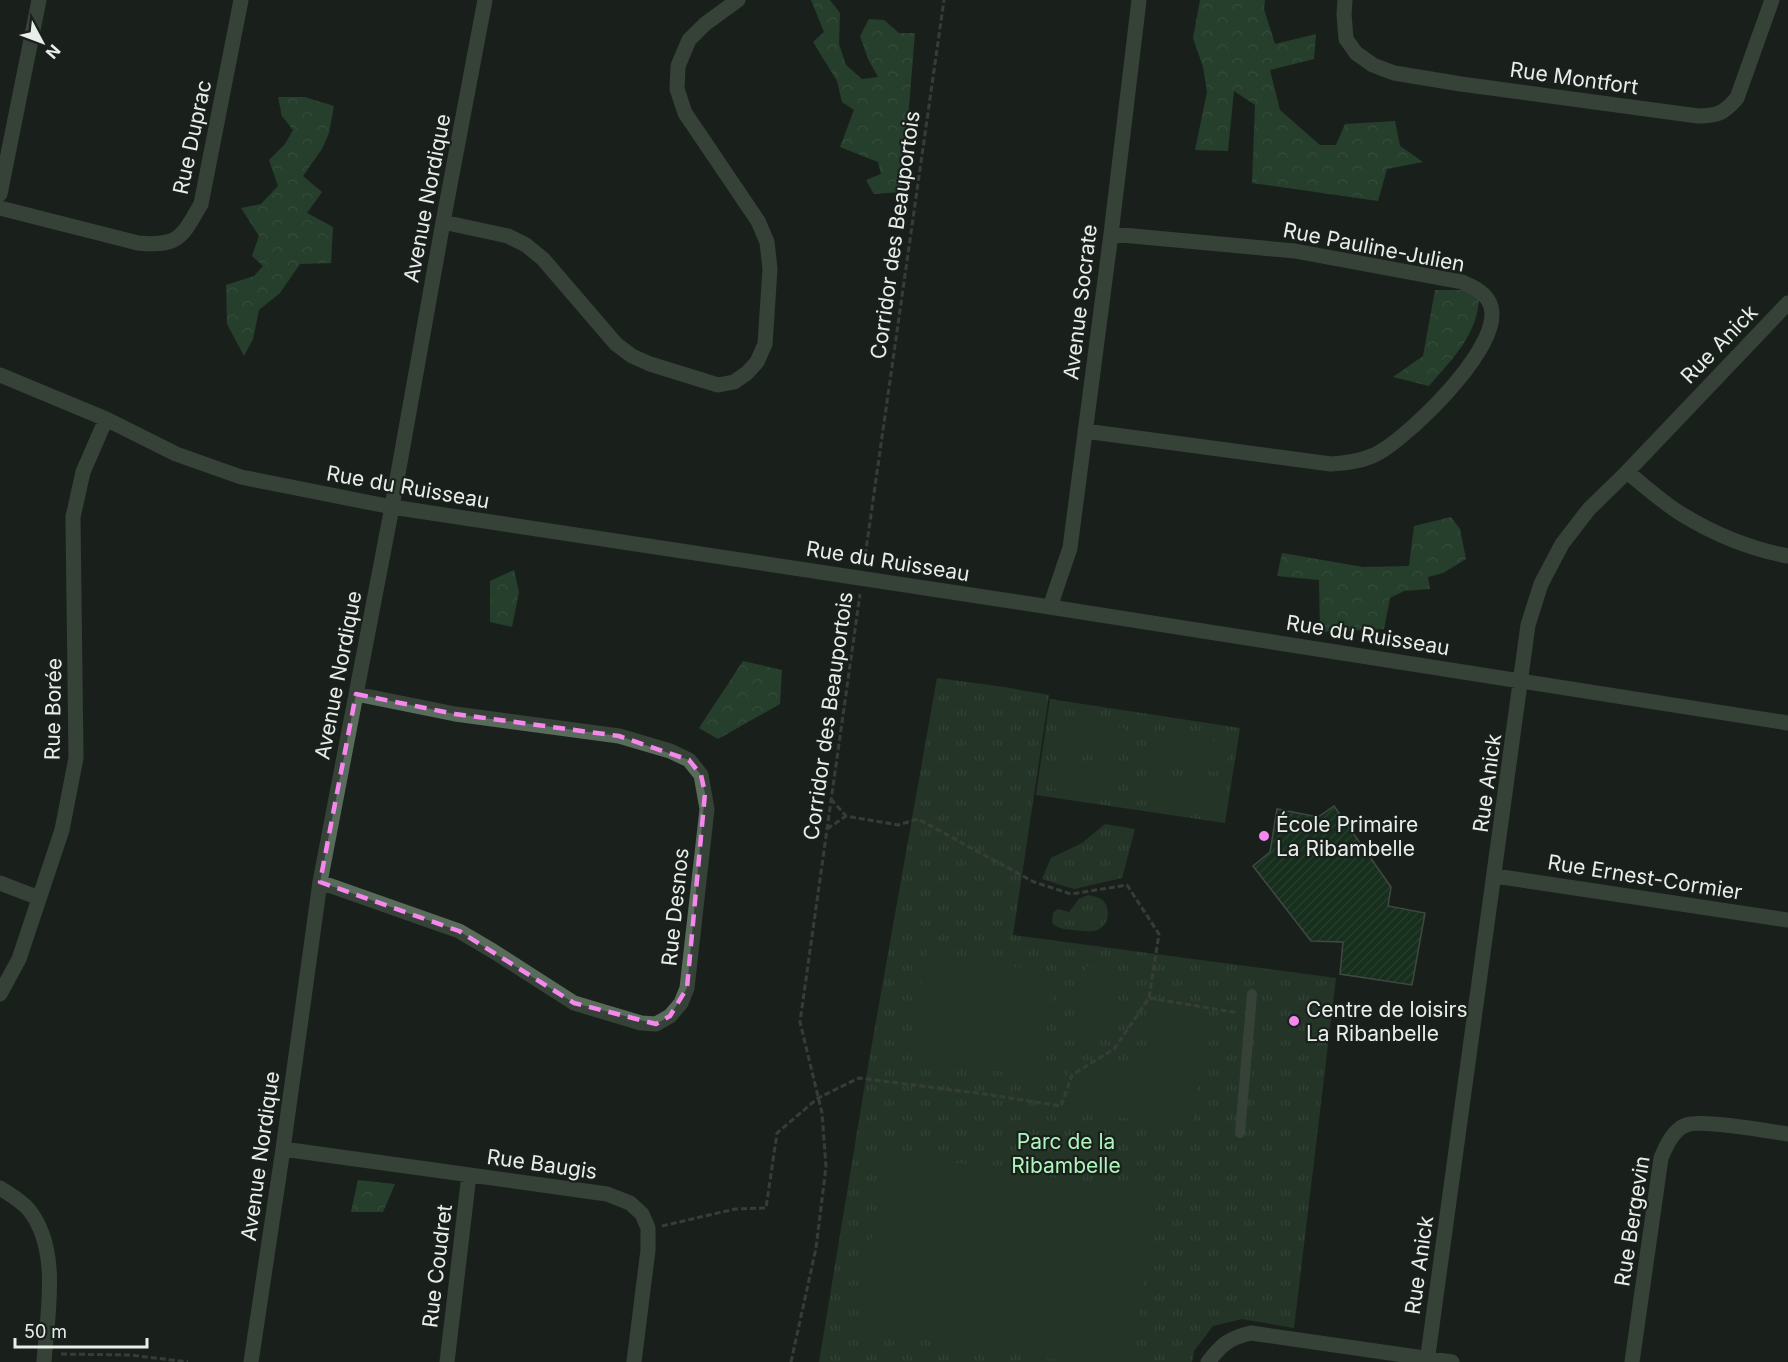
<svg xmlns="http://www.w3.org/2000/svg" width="1788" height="1362" viewBox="0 0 1788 1362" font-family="Inter,sans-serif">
	<defs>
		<pattern id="grass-tufts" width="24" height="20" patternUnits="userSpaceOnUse" patternTransform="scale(1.5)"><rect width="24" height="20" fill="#324e38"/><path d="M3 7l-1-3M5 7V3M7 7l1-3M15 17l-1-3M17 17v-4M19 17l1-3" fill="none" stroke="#506855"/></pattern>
		<pattern id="forest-crowns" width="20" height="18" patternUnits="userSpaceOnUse" patternTransform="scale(1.5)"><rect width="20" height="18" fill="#366341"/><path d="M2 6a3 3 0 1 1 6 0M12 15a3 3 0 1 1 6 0" fill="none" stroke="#537a5d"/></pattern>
		<pattern id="building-hatch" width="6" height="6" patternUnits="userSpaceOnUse" patternTransform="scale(1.5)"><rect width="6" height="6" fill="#144121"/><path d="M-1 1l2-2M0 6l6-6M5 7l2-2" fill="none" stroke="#365d41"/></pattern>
	</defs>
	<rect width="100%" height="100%" fill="#1a211c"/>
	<path fill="url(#grass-tufts)" d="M937,678L1004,687L1049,695L1013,935L1336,978L1294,1328L1242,1319L1213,1326L1194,1351L1192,1362H819L867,1072Z
		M1050,699L1240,728L1225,823L1036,795Z
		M1105,824L1135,829L1122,878L1074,889L1042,879L1051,858L1082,843Z
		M1088,895C1092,896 1098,897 1101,899C1112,907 1109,926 1097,930C1090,933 1081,930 1074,930C1064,929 1059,929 1052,923L1053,913L1058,909L1069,912L1079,899Z"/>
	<path fill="url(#forest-crowns)" d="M811,0H830L840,13L839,44L846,65L862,79L878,77L868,59L860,36L869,19L884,20L899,33H915L902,192L874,194L866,180L881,174L878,162L840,147L854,110L842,102L837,81L813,42L824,32Z
		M1200,0H1265L1264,9L1275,44L1316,34L1314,59L1270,70L1280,110L1320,145H1336L1345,124L1395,121L1400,146L1423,162L1387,169L1378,201L1252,183L1255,105L1234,91L1228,151L1195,150L1207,92L1203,67L1193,38Z
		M278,97H305L334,106L329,133L322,149L303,176L322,192L307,213L333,227L331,263L300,264L280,293L259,310L253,339L244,356L227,324L226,285L254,276L263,266L252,256L259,236L241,208L261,204L278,186L269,160L285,144L293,130L282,116Z
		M1435,290H1464L1479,297C1478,335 1452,359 1429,386L1393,377L1423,356Z
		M1451,517L1460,529L1466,559L1443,573L1428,577L1430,589L1404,591L1390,598L1384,629L1320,632L1319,580L1277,576L1282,553L1363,567L1409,566L1414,526Z
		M514,570L519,592L512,627L490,622V581Z
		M743,661L782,670L780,704L718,739L699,728Z
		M358,1180L395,1184L383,1212H351Z"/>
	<path fill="#324e38" d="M1061,718L1125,728L1120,757L1057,748Z
		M1158,733L1221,742L1220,749L1229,751L1226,767L1217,765L1216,772L1153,762L1154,756L1145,754L1147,738L1156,739Z
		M1056,758L1119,768L1114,798L1051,788Z
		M1151,773L1215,783L1214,789L1222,791L1220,807L1211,805L1210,812L1147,802L1148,796L1138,794L1141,778L1150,780Z
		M927,951L1056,974L1038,1078L908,1056Z
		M1087,966L1119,971L1108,1037L1076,1032Z
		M1156,1005L1209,1012L1192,1127L1063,1109L1071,1059L1146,1070Z
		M885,1152L1158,1193L1132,1362H1070L857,1329Z"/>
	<path fill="url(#building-hatch)" stroke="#6f7771" stroke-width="1.5" d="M1334,806L1391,887L1388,906L1425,913L1412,985L1340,974L1343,942L1311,941L1253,866L1270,852L1277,809L1318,817Z"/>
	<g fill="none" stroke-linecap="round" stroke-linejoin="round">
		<path stroke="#595f5a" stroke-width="3" stroke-dasharray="6 3" stroke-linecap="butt" d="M864,564L944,0
			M831,799L846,816
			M827,829L846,816L898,825L918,819L1034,882L1071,894L1127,885L1159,934L1149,998
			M662,1226L735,1209L766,1208L777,1133L818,1098L859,1078L984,1094L1061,1106L1072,1075L1114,1049L1149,998L1238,1013
			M61,1354L130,1355L188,1362
			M791,1362L816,1248L826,1167L822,1113L800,1022L860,594"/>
		<path stroke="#596c5c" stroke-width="10" d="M1240,1133L1252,994"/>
		<path stroke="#596c5c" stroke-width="15" d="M1345,0L1344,14L1346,39L1356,53L1373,65L1394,73L1461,84L1698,116C1718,116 1724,113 1737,98L1772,0
			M0,194L39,0
			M0,208L138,243C179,247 182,237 201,204L241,0
			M443,222L508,236L526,245L543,259L616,344L632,356L650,364L718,385L734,382L747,373L757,362L765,344L770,269L767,242L758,221L685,113L677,89L678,66L689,40L705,24L738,0
			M0,375L106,419L176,454L241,477L392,507L1050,607L1788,723
			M1085,431L1331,464C1348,463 1365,461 1380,452C1411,434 1513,338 1488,300C1483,291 1471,286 1462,282L1295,251L1111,234
			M1627,472C1645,486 1663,503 1683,515C1716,535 1750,549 1788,556
			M1050,607L1070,548L1111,234L1139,0
			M1495,876L1788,920
			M320,882L459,931L493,951L574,1003L641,1023L656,1024L670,1016L681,1003L687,988L707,809L701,775L689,760L670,751L619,736L455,714L356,694
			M0,883L39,898
			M0,994L19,959L62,830L76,758L73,517L83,472L106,419
			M283,1149L607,1194L630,1203L642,1214L648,1228V1250L634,1362
			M0,1188C9,1194 22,1201 29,1210C61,1250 47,1315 44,1362
			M251,1362L283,1149L320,882L392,507L443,222L485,0
			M447,1362L469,1175
			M1208,1362C1222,1344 1229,1338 1251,1333L1452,1362
			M1427,1362L1528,625L1541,584L1562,544L1589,509L1627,472L1788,303
			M1632,1362L1661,1158C1666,1146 1673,1130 1686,1125C1701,1119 1768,1131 1788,1134"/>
	</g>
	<path d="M0 0H1788V1362H0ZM356,694L455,714L619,736L689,760L701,775L705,793L687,988L670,1016L656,1024L574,1003L459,931L320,882Z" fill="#1a211c" fill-opacity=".55" fill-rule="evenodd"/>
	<path fill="none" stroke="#f688ed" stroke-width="4.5" stroke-dasharray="12 8" stroke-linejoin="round" d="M356,694L455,714L619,736L689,760L701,775L705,793L687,988L670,1016L656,1024L574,1003L459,931L320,882Z"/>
	<g fill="#f688ed" stroke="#1a211c" stroke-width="2">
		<circle cx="1264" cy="836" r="6"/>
		<circle cx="1294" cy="1021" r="6"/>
	</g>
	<g text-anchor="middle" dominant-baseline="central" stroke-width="4.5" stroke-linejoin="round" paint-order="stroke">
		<g font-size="21" fill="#e9eeea" stroke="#1a211c">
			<text transform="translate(1574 78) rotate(8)">Rue Montfort</text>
			<text transform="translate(192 137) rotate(-78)">Rue Duprac</text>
			<text transform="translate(427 198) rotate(-79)">Avenue Nordique</text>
			<text transform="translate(895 235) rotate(-82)">Corridor des Beauportois</text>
			<text transform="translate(1374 247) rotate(11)">Rue Pauline-Julien</text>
			<text transform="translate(1080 302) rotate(-83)">Avenue Socrate</text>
			<text transform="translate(1719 344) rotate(-46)">Rue Anick</text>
			<text transform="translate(408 487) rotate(10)">Rue du Ruisseau</text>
			<text transform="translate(888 561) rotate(9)">Rue du Ruisseau</text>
			<text transform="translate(1368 635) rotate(9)">Rue du Ruisseau</text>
			<text transform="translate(338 675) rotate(-79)">Avenue Nordique</text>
			<text transform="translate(53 709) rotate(-89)">Rue Borée</text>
			<text transform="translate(828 716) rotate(-82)">Corridor des Beauportois</text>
			<text transform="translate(1487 783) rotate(-82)">Rue Anick</text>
			<text transform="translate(1645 877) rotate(9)">Rue Ernest-Cormier</text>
			<text transform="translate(675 907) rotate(-84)">Rue Desnos</text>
			<text transform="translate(260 1156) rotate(-82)">Avenue Nordique</text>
			<text transform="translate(542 1164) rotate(8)">Rue Baugis</text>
			<text transform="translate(1632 1221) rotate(-81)">Rue Bergevin</text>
			<text transform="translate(1419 1265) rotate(-82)">Rue Anick</text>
			<text transform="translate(437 1266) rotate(-83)">Rue Coudret</text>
		</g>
		<g font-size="21" fill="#e9eeea" stroke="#1a211c" text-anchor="start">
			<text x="1276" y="824">École Primaire<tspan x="1276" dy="24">La Ribambelle</tspan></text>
			<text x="1306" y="1009">Centre de loisirs<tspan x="1306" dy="24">La Ribanbelle</tspan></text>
		</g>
		<g font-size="21" fill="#aef5bc" stroke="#1a211c">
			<text x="1066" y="1141">Parc de la<tspan x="1066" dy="24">Ribambelle</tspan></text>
		</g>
	</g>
	<g transform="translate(42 42) rotate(131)" stroke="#1a211c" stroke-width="4.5" paint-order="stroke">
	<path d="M0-4.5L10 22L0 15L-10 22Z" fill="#e9eeea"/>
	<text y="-9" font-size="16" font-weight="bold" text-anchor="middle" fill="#e9eeea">N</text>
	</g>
	<path d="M15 1338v9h132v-9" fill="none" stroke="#e9eeea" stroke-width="3"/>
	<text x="24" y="1338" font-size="18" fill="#e9eeea" stroke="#1a211c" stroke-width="4.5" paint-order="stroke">50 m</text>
</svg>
